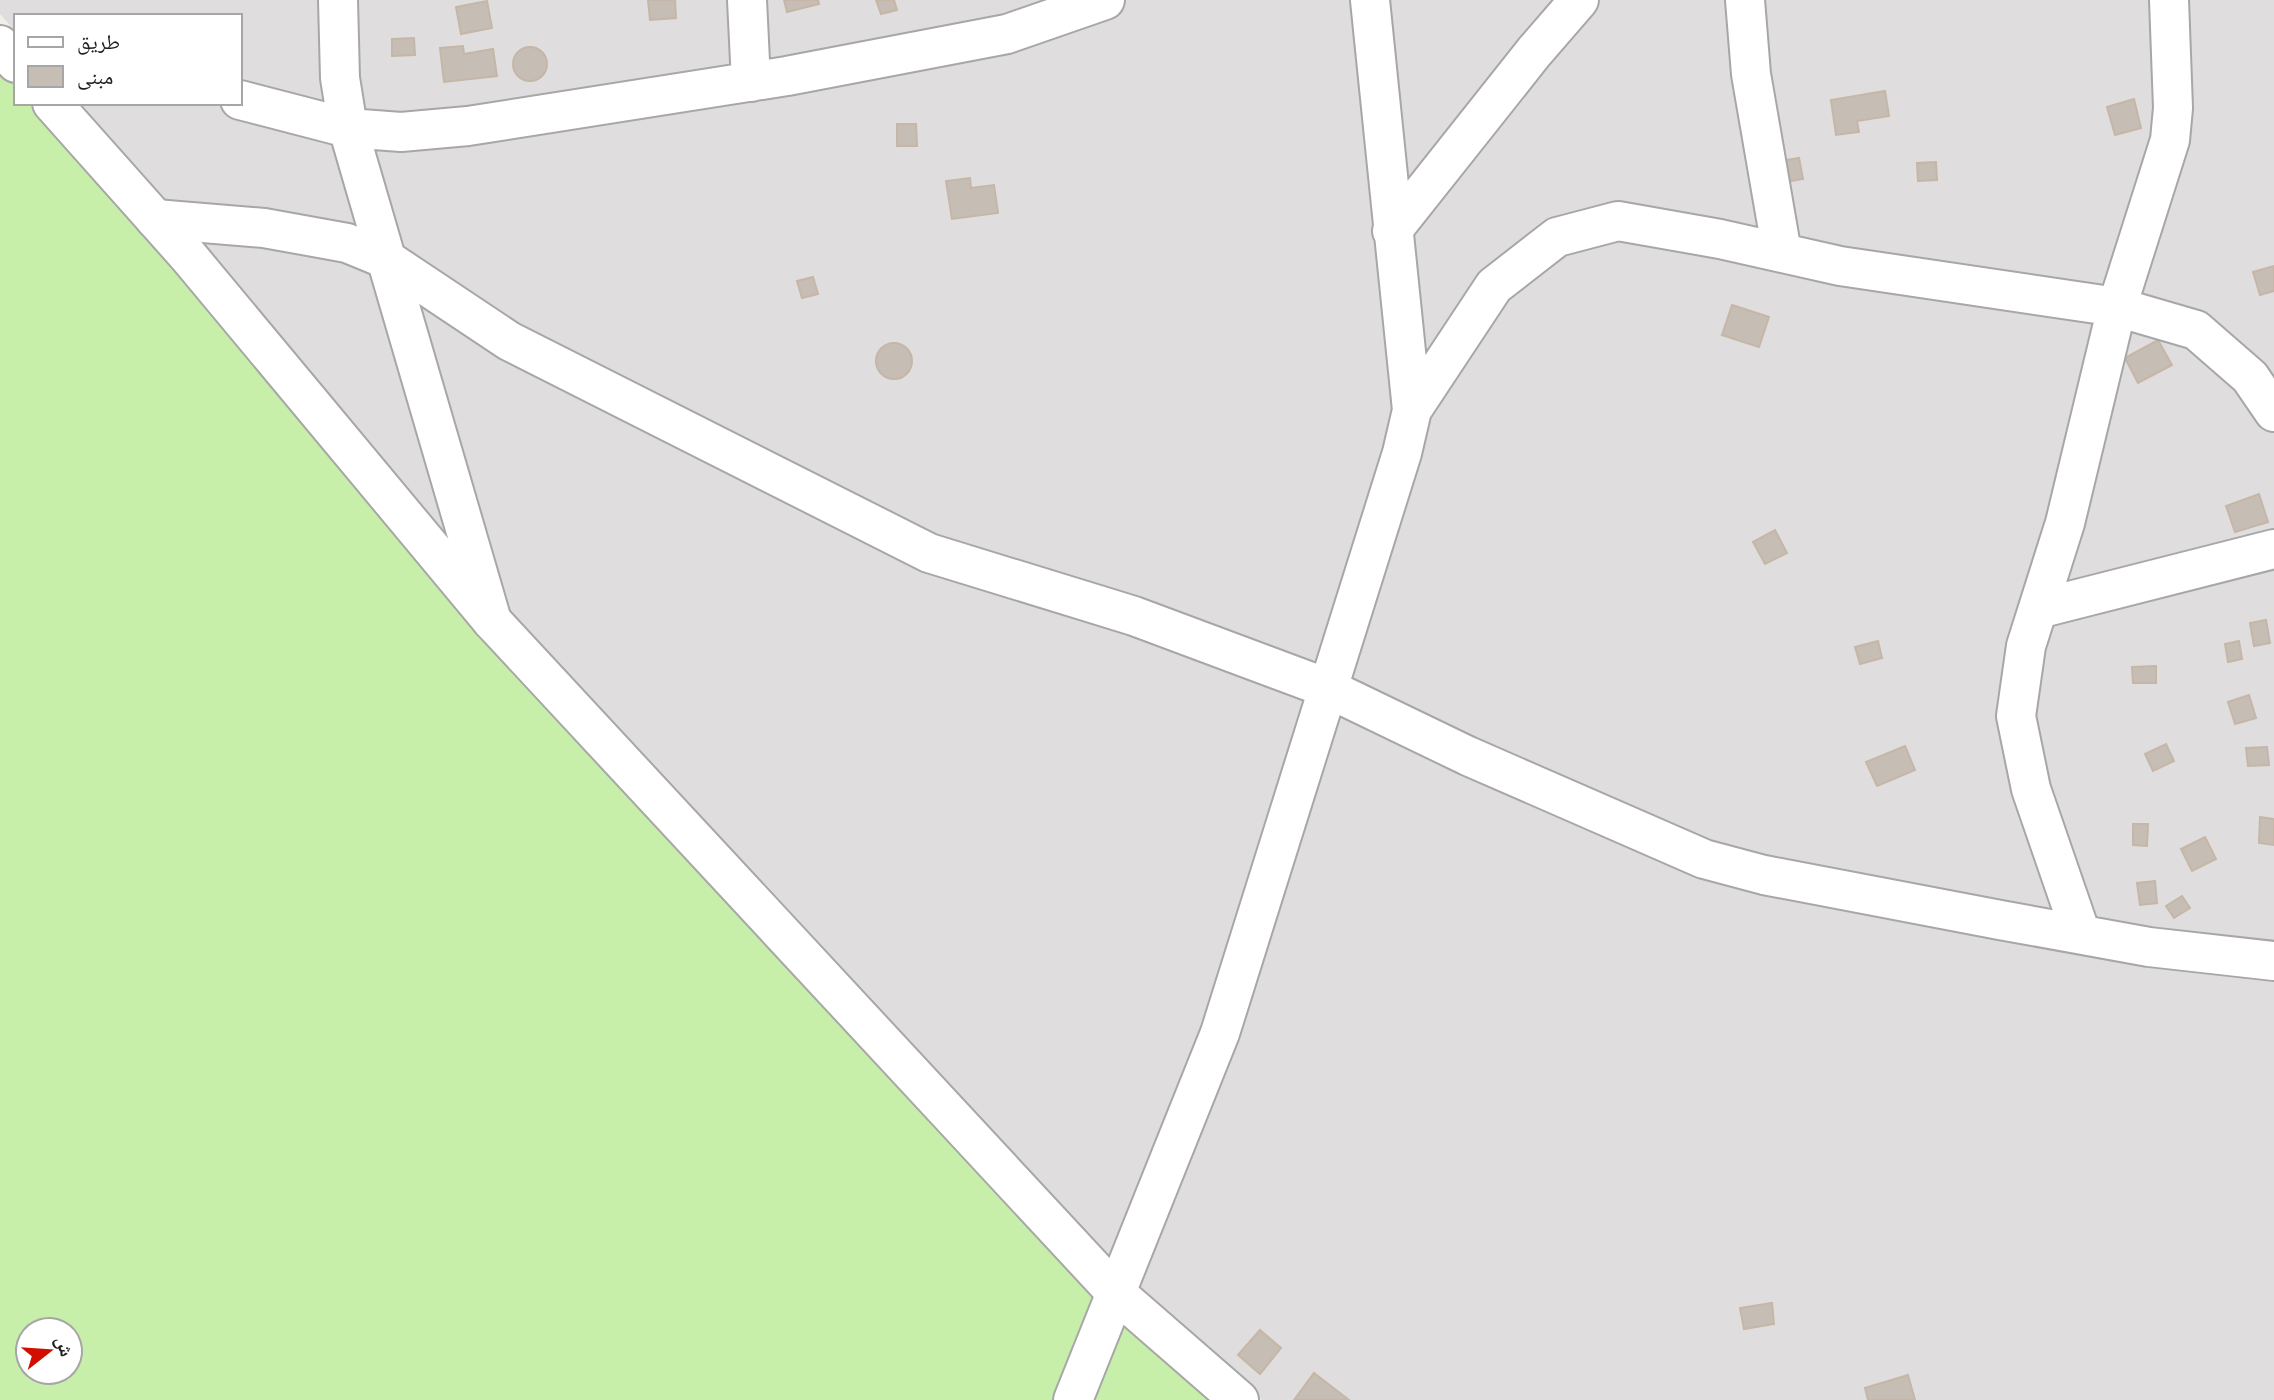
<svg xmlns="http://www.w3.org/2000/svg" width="2274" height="1400" viewBox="0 0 2274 1400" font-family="'Golos Text','Noto Naskh Arabic',sans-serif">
	<rect width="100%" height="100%" fill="#f2efe6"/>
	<path fill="#dfdddd" d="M0,0H2274V1400H1262L1110,1265L503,612L78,103H240V16H16V32L0,14Z"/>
	<path fill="#c7efa9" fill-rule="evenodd" d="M0,55L16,72V103H44L1225,1400H0ZM28,1330H70V1372H28Z"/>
	<path fill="#c6beb5" stroke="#c5b6a7" stroke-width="2" d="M648,0H675L676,18L650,20Z
		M784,0H818L819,4L787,12Z
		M876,0H894L897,10L881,14Z
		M487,1L492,28L461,34L456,7Z
		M414,38L415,55L392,56V39Z
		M463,46L464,54L493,49L497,76L444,82L440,48Z
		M513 64a17 17 0 1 1 34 0a17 17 0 1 1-34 0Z
		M1885,91L1889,116L1857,121L1859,132L1836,135L1831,100Z
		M2134,99L2141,128L2115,135L2107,107Z
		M897,124H916L917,146H897Z
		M1799,158L1803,179L1779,183L1775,162Z
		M1936,162L1937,180L1918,181L1917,163Z
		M970,178L971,188L994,185L998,213L952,219L946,181Z
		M2274,266V291L2260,295L2253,272Z
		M813,277L818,294L802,298L797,281Z
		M1732,305L1769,317L1759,347L1722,335Z
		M2158,340L2172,365L2138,383L2125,358Z
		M876 361a18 18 0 1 1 36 0a18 18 0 1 1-36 0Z
		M2259,494L2268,522L2235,532L2226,506Z
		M1775,530L1787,553L1765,564L1753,542Z
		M2266,620L2270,643L2254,646L2250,623Z
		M1878,641L1882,658L1860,664L1855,647Z
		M2239,641L2242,659L2228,662L2225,644Z
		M2156,666V683H2133L2132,667Z
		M2249,695L2256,718L2235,724L2228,702Z
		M2166,744L2174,761L2153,771L2145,754Z
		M1905,746L1915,770L1877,786L1866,762Z
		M2267,747L2269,765L2248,766L2246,748Z
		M2260,817L2274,819V845L2259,843Z
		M2133,824H2148L2147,846L2133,845Z
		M2205,837L2216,859L2192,871L2181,849Z
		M2155,881L2157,903L2140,905L2137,883Z
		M2182,896L2190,908L2174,918L2166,906Z
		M1772,1303L1774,1324L1744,1329L1740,1308Z
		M1260,1330L1281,1348L1260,1374L1238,1355Z
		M1314,1373L1349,1400H1294Z
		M1908,1375L1915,1400H1868L1865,1388Z"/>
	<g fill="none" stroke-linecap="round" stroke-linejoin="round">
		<defs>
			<path id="minor" d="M338,0L340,78L348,128L492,621
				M747,0L751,82
				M1745,0L1751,74L1782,253
				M240,100L348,128L401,132L468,126L787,76L1007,34L1105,0
				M155,219L264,228L347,243L386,259L509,341L929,553L1134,616L1327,688L1468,756L1704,859L1764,875L2000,920L2149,947L2274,961
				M1392,231L1534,52L1579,0
				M1412,410L1494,286L1557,237L1618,221L1720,239L1840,266L2117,307L2196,330L2250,377L2274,412
				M2038,609L2274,549
				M2081,934L2031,789L2016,716L2026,646L2065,523L2117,307L2170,140L2173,108L2169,0
				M1073,1400L1220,1033L1402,453L1412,410L1370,0"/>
			<path id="tertiary" d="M0,45L16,63
				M52,103L189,257L492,621L1116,1293L1239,1400"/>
		</defs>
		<use href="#minor" stroke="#a7a7a7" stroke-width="42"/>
		<use href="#tertiary" stroke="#a7a7a7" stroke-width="42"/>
		<use href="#minor" stroke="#fff" stroke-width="38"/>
		<use href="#tertiary" stroke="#fff" stroke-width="38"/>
	</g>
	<rect x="14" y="14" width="228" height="91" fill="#ffffff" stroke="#a6a6a6" stroke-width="2"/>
	<rect x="28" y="37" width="35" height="10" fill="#ffffff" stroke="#a6a6a6" stroke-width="2"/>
	<text x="77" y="49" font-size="21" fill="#202020">طريق</text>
	<rect x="28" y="66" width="35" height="21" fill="#c6beb5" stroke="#a6a6a6" stroke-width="2"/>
	<text x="77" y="84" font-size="21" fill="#202020">مبنى</text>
	<g transform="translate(49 1351) rotate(73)"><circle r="33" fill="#ffffff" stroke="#a6a6a6" stroke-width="2"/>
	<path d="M0-5L12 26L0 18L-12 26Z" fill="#d10e00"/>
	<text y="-10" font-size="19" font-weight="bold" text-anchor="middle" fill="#202020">ش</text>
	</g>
</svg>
